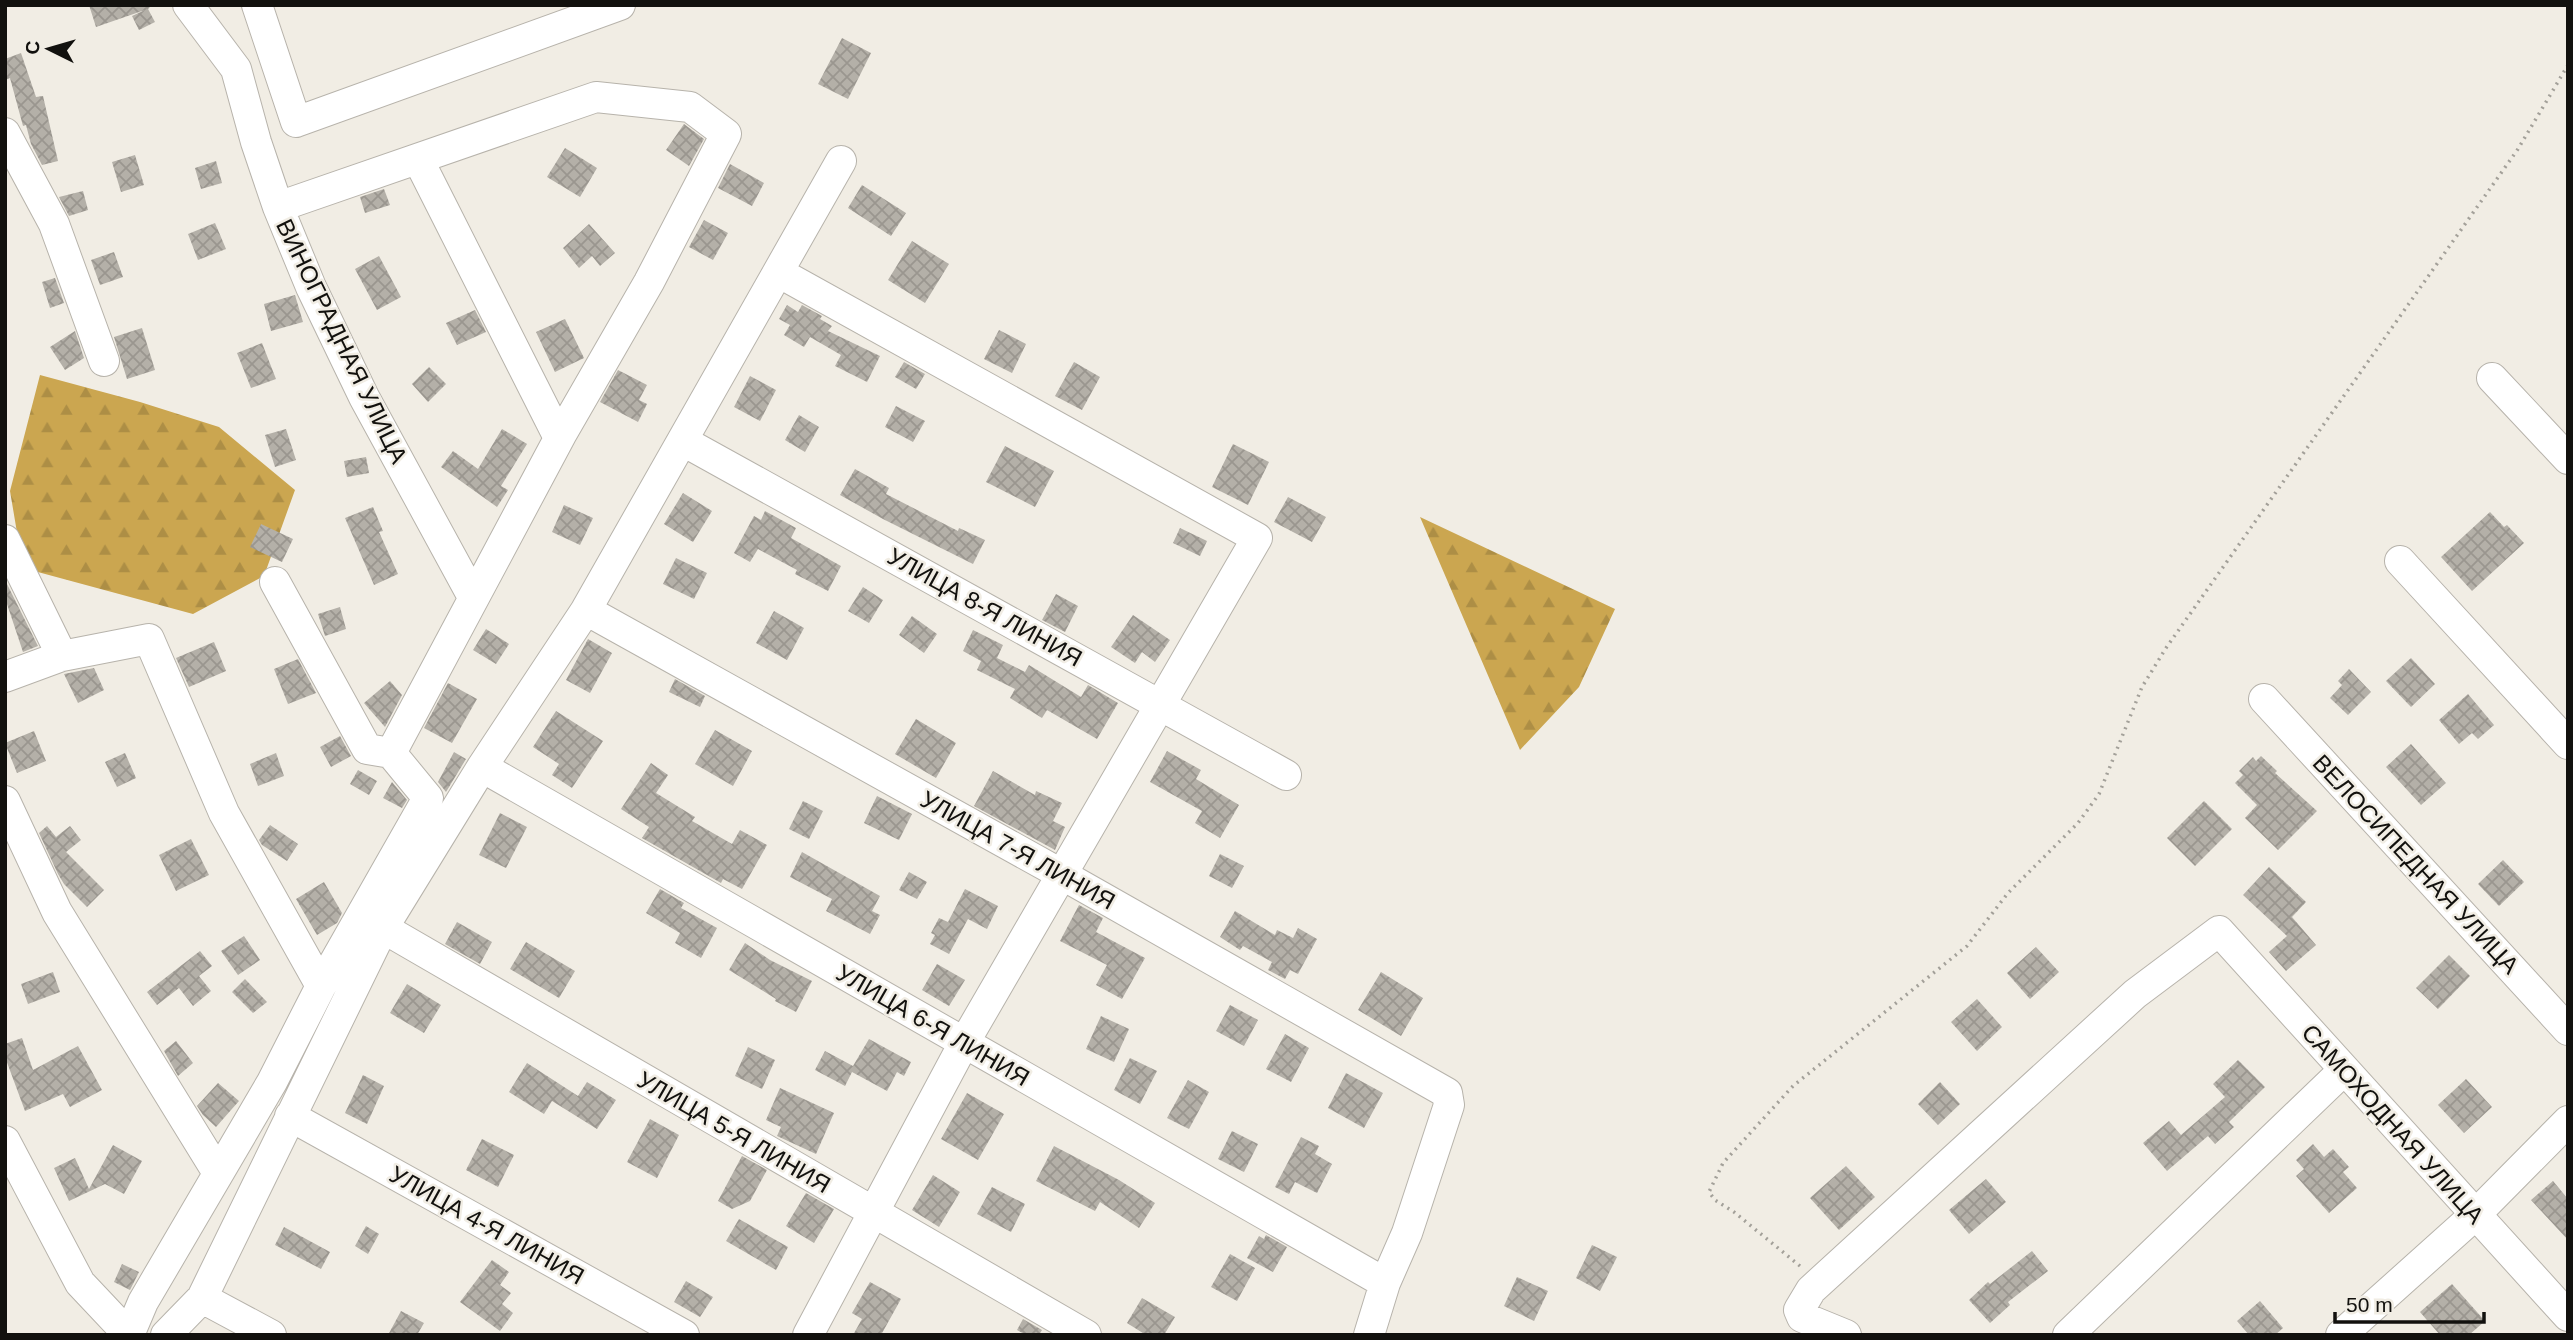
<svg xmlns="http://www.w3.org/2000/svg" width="2573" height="1340" viewBox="0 0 2573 1340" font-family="Helvetica,sans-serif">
	<defs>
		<pattern id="forest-firs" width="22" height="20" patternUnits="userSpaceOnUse" patternTransform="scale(1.75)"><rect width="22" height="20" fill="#cba650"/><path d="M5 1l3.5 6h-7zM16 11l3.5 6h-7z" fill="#ad8e45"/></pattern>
		<pattern id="building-cross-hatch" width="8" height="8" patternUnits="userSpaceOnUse" patternTransform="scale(1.75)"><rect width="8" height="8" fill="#b4b0a8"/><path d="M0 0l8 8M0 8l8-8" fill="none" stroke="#9a968f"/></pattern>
	</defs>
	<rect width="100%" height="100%" fill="#f1ede4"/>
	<path fill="url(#forest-firs)" d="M40,375L140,402L219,427L295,490L264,576L193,614L23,568L10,491Z
		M1420,517L1615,609L1579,687L1520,750Z"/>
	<path fill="url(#building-cross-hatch)" d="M89,5H152L148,9L155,22L139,30L132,16L145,10L96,27Z
		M842,38L871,53L848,99L818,84Z
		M21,53L36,97L43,96L58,161L42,165L31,144L26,125L23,126L10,78L5,80V59Z
		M684,124L704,139L689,166L666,150Z
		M565,148L597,168L580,197L547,177Z
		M135,155L144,185L121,192L112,162Z
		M216,161L222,183L201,189L195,168Z
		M730,164L764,183L752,206L718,188Z
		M862,185L906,213L891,236L848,208Z
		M384,189L390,205L365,213L360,197Z
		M83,191L88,210L69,216L59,197Z
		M704,220L728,233L713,260L689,247Z
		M215,223L226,249L198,260L188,234Z
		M589,224L615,253L600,266L592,256L579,268L563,248Z
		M912,241L949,264L925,303L888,280Z
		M114,252L123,277L100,285L91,260Z
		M379,256L401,297L377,310L355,269Z
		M55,278L64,303L50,308L42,282Z
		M295,295L303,322L271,331L264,304Z
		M787,305L798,312L802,305L822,316L820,319L832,326L828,331L880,356L867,382L835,366L841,355L810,337L804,347L784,335L790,325L779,319Z
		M475,310L486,332L457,345L446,323Z
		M565,319L584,358L555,372L536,332Z
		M142,328L155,370L127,379L114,337Z
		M999,330L1026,344L1012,373L984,359Z
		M75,331L84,358L65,370L50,347Z
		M262,343L276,379L251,388L237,353Z
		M904,362L925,374L916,389L895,377Z
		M1074,362L1100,377L1082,410L1055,396Z
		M429,367L446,384L428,402L412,384Z
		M618,370L647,385L639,400L647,404L638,422L600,402Z
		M750,376L776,390L760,421L734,407Z
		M896,406L925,421L913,442L885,427Z
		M799,415L819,427L805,452L785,440Z
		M286,429L296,460L275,467L265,435Z
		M502,429L527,444L501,486L508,490L497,507L441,467L453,451L478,469Z
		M1233,444L1269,462L1248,505L1212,487Z
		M1005,446L1054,471L1035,507L986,482Z
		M366,457L369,473L347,477L344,461Z
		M855,469L889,488L886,494L958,531L959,528L985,540L973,564L883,519L840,495Z
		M683,493L712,511L693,542L664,524Z
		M1288,497L1326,517L1312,542L1274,522Z
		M564,505L593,518L580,545L552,532Z
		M373,507L383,531L379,532L398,574L374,585L345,518Z
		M765,511L796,528L791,538L841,566L828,591L795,574L797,570L758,549L750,562L734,553L754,516L761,520Z
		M2490,512L2504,527L2507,525L2524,543L2472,591L2441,557Z
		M261,524L293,539L282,562L250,547Z
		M1180,528L1207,541L1200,556L1173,543Z
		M676,558L707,573L694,599L663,584Z
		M5,580L38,646L23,652L5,598Z
		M863,587L883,600L869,623L848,611Z
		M1056,594L1078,606L1065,632L1042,620Z
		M340,607L346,629L325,636L318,614Z
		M774,611L804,628L787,660L756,643Z
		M1133,615L1170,640L1155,662L1142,652L1135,663L1111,647Z
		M912,616L937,634L924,653L899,635Z
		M486,629L509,644L496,664L473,650Z
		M973,630L1003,645L997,658L1025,672L1029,665L1081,697L1088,685L1118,703L1097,739L1047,710L1042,718L1010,698L1015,689L977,670L981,661L963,651Z
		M588,639L612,653L590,693L566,680Z
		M214,642L226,671L189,687L176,658Z
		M2411,658L2435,684L2411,707L2386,681Z
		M298,659L316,693L288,704L274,669Z
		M94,668L104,690L78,703L64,674Z
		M2349,669L2371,692L2348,715L2330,698L2342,685L2338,681Z
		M675,679L705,696L700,707L669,692Z
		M390,681L402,695L385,727L364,703Z
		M448,683L477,699L452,743L424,728Z
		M2468,694L2494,725L2478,739L2472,733L2459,744L2439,720Z
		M556,711L603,741L572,788L552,775L559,764L533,747Z
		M916,719L956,743L936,778L895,754Z
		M715,730L752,751L733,786L695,764Z
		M34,731L46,761L17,773L5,743Z
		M340,736L351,756L331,767L320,747Z
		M2411,744L2446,783L2421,805L2386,767Z
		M1167,751L1201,770L1196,779L1239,805L1220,838L1195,823L1202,811L1150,782Z
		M454,752L466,759L446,792L438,782Z
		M125,753L136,778L117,787L105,762Z
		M276,753L284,776L258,786L250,764Z
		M2261,756L2277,771L2275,773L2317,811L2278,850L2245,818L2257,805L2235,783L2243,775L2239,771L2253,757L2256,761Z
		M651,763L668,775L656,793L695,817L692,821L732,844L740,830L767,845L742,889L723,879L721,883L642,838L649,827L621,809Z
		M358,770L377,781L369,795L350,784Z
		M993,771L1035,795L1036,791L1062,803L1053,821L1065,827L1055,850L974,806Z
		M392,782L407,800L402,808L383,798Z
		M877,796L912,814L899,840L864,823Z
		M803,801L823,811L809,839L789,829Z
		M2204,801L2232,829L2195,866L2167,838Z
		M500,813L527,827L506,868L479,855Z
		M270,825L298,844L287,861L262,845L259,840Z
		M47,826L56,837L70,826L81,840L66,852L104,890L87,907L64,884L58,874L39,833Z
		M191,839L209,875L176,891L159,855Z
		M802,852L880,896L872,911L880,915L870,934L826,911L832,899L790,877Z
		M1220,854L1244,866L1232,888L1209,876Z
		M2503,860L2524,882L2499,906L2478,884Z
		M2269,867L2306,902L2292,917L2316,945L2286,971L2269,952L2287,936L2243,895Z
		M909,872L927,882L917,899L899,890Z
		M324,882L342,913L337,923L317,935L296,899Z
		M660,889L684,903L681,908L717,928L701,958L675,943L680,933L646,913Z
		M965,889L998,906L987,929L968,919L949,954L930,944L935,935L931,933L939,918L948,922Z
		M1079,905L1103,918L1096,932L1145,958L1122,999L1096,985L1107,965L1060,941Z
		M1235,911L1275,935L1277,930L1293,938L1298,928L1317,939L1298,974L1290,970L1285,979L1268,970L1272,962L1243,946L1240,950L1220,937Z
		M457,922L492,942L480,964L445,944Z
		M244,936L260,960L238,975L221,951Z
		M526,942L575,971L559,998L510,969Z
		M745,943L770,960L812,981L796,1012L775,1001L776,999L729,970Z
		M2036,947L2059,972L2030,999L2007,973Z
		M200,951L212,966L199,976L211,991L193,1006L179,988L157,1005L147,992Z
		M2449,955L2470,976L2438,1009L2416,988Z
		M937,964L965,980L949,1006L922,990Z
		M53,972L60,992L28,1004L21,984Z
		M1381,972L1423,998L1401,1036L1358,1010Z
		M245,979L267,1002L253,1013L232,992Z
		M407,984L441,1005L424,1033L390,1013Z
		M1977,999L2002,1027L1977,1051L1951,1022Z
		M1230,1005L1258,1020L1244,1046L1216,1031Z
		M1101,1016L1129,1029L1114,1062L1086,1049Z
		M1285,1034L1309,1048L1291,1082L1266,1069Z
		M22,1038L33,1070L78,1046L102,1090L70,1107L63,1094L25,1111L5,1057V1044Z
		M869,1039L911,1062L904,1076L897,1072L887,1091L852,1072L845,1086L815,1070L825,1051L853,1066Z
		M176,1041L193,1063L178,1076L164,1051Z
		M748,1047L775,1060L762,1089L735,1076Z
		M1130,1058L1157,1071L1140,1104L1114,1090Z
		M2238,1060L2265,1087L2229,1122L2234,1127L2215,1144L2208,1136L2167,1171L2143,1143L2169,1121L2181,1135L2225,1097L2213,1084Z
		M527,1063L578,1096L587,1082L616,1100L597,1129L552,1101L544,1114L509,1092Z
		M1346,1073L1383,1093L1364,1128L1328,1108Z
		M363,1075L384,1086L367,1124L345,1113Z
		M2466,1079L2492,1107L2464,1133L2438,1105Z
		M1188,1080L1209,1092L1189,1129L1167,1118Z
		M1940,1082L1960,1104L1938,1125L1918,1104Z
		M218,1083L239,1101L216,1127L203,1115L197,1106Z
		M780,1088L834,1113L816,1154L777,1136L781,1127L766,1120Z
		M967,1093L1004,1114L978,1160L941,1139Z
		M650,1119L679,1135L657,1178L627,1162Z
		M1232,1131L1258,1144L1244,1172L1218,1159Z
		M1301,1137L1319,1146L1315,1154L1332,1164L1317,1193L1295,1182L1289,1194L1275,1187Z
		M482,1139L514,1155L498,1187L466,1170Z
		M2313,1144L2324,1157L2333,1149L2349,1167L2343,1172L2357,1188L2329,1213L2296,1176L2304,1169L2296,1160Z
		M113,1145L142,1161L124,1194L105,1184L69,1201L54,1168L75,1158L89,1189Z
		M1054,1146L1119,1180L1155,1203L1139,1228L1100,1202L1095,1211L1036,1181Z
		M742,1156L767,1170L750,1201L732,1209L718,1201Z
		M1846,1166L1875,1197L1839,1230L1810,1198Z
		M933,1175L960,1192L939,1227L912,1210Z
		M1986,1179L2006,1202L1969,1234L1949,1210Z
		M2553,1181L2568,1199V1240L2531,1200Z
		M992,1187L1025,1204L1011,1232L977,1214Z
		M806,1193L834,1209L814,1243L786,1226Z
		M739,1219L788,1247L776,1270L726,1241Z
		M366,1226L379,1234L368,1254L355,1246Z
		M284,1227L330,1252L321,1269L275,1245Z
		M1266,1235L1287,1247L1273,1272L1247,1258L1259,1236L1264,1239Z
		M1592,1245L1617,1257L1600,1291L1576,1278Z
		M2032,1251L2048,1271L2008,1302L2010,1305L1990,1323L1969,1300L1988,1282L1990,1284Z
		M1230,1254L1255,1268L1237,1301L1211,1287Z
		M492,1260L509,1272L500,1285L511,1293L502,1304L513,1313L500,1331L460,1302Z
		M122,1264L139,1272L130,1290L114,1282Z
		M1517,1277L1548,1291L1534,1321L1504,1306Z
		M686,1281L713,1297L700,1317L674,1302Z
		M870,1282L901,1299L881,1335H853L862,1319L852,1313Z
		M2452,1284L2485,1321L2469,1335H2440L2420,1312Z
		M1142,1298L1175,1317L1164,1335H1146L1127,1323Z
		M2260,1301L2283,1328L2275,1335H2249L2237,1321Z
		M401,1311L424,1323L417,1335H388Z
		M1023,1319L1042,1330L1039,1335H1026L1017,1330Z"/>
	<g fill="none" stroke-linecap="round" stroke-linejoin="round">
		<defs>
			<path id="minor" d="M188,5L236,69L256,142L278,207L311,287L364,397L473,597
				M257,5L296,122L620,5
				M5,133L54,224L104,361
				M418,159L559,438
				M778,272L1257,538L964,1043L808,1335
				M2492,378L2568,459
				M683,441L1286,775
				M5,540L62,656
				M2400,561L2568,744
				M275,582L367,749L391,753
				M586,610L1061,874L1447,1093L1449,1105L1407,1233L1385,1283L1369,1335
				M5,677L62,656L149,639L224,813L321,986
				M2264,699L2568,1030
				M482,767L1385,1283
				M5,801L57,912L218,1173
				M383,928L1086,1335
				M290,1116L684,1335
				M5,1141L80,1283L129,1335
				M202,1298L271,1335
				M129,1335L143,1302L272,1082L321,986L428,798L391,753L562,433L649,282L726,134L690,107L596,97L278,207
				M166,1335L202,1298L383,928L482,767L586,610L841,161
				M1846,1335L1802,1317L1799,1310L1811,1290L2135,994L2219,931L2568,1316
				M2068,1335L2344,1070
				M2341,1335L2475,1215L2568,1121"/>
		</defs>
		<use href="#minor" stroke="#b7b3ab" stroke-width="32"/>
		<path stroke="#a3a099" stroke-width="3.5" stroke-dasharray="2 5" stroke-linecap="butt" d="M1800,1266L1734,1212L1715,1200L1709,1192L1723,1163L1793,1086L1967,946L2008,893L2078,823L2099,794L2142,687L2166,648L2518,149L2568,65"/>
		<use href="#minor" stroke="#fff" stroke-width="30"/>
	</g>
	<g text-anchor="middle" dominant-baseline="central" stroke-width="5" stroke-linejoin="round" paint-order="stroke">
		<g font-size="24" fill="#12110e" stroke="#f1ede4">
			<text transform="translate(342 341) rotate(64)">ВИНОГРАДНАЯ УЛИЦА</text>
			<text transform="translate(985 607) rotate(29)">УЛИЦА 8-Я ЛИНИЯ</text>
			<text transform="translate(1018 850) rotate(29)">УЛИЦА 7-Я ЛИНИЯ</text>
			<text transform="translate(2416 864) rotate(47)">ВЕЛОСИПЕДНАЯ УЛИЦА</text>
			<text transform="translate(933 1025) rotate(30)">УЛИЦА 6-Я ЛИНИЯ</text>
			<text transform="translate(2393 1124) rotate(48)">САМОХОДНАЯ УЛИЦА</text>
			<text transform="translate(734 1132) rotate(30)">УЛИЦА 5-Я ЛИНИЯ</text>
			<text transform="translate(487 1225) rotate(29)">УЛИЦА 4-Я ЛИНИЯ</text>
		</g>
	</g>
	<rect width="2573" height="1340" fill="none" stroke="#12110e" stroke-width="14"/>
	<g transform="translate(49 49) rotate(275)" stroke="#f1ede4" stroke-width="5" paint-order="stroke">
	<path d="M0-5L12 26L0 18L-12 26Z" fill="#12110e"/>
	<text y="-10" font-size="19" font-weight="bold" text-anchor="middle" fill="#12110e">С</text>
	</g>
	<path d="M2335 1312v10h149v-10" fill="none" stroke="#12110e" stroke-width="3.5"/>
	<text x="2346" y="1312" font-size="21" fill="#12110e" stroke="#f1ede4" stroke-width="5" paint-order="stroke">50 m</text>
</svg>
